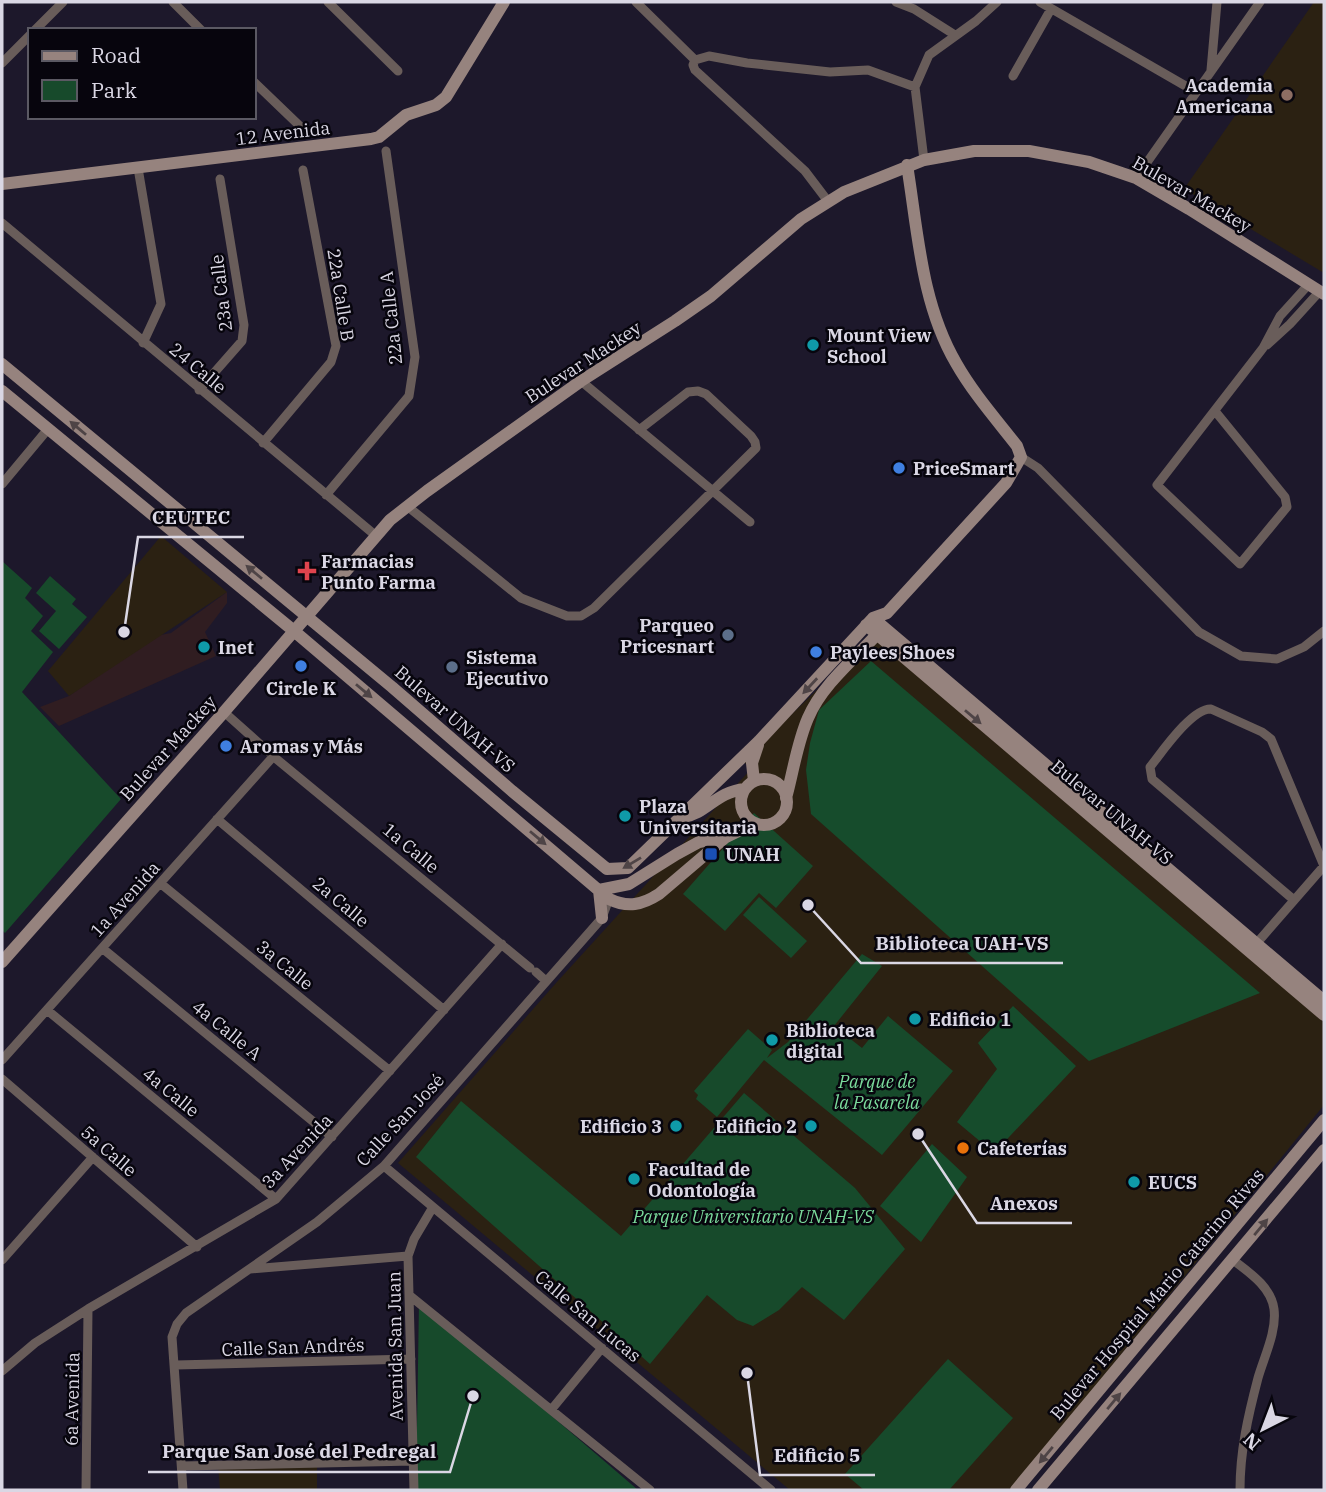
<svg xmlns="http://www.w3.org/2000/svg" width="1326" height="1492" viewBox="0 0 1326 1492" font-family="'IBM Plex Serif',serif">
	<rect width="100%" height="100%" fill="#1d182b"/>
	<path fill="#301d21" d="M227,592V603L205,632L216,656L59,726L40,707L69,696L155,636L171,633Z"/>
	<path fill="#2b2112" d="M1314,2H1324V273L1184,189Z
		M161,536L227,592L69,696L48,671Z
		M874,635L1324,1022V1105L1011,1490H790L398,1163L556,983L751,769L743,761Z
		M218,1465L317,1466V1490H220Z"/>
	<path fill="#174a2b" d="M2,561L32,588L25,598L43,616L31,631L53,652L22,692L121,799L5,933L2,930Z
		M50,576L76,599L72,604L87,617L59,649L39,631L56,611L36,593Z
		M754,813L813,866L776,908L759,893L725,931L683,894Z
		M759,897L807,941L791,958L743,915Z
		M862,954L882,966L834,1026L862,1048L888,1016L953,1071L882,1155L764,1060L717,1117L696,1099L698,1095L694,1091L748,1029L772,1050L767,1058L788,1042Z
		M744,1093L855,1188L905,1249L844,1320L802,1287L779,1310L753,1326L737,1320L707,1295L650,1364L416,1157L461,1101L621,1236Z
		M419,1302L638,1490H416Z
		M948,1359L1013,1418L949,1490H864L845,1474Z"/>
	<path fill="#164c2c" d="M871,661L1260,993L1089,1061L811,814L806,770L810,743L819,710Z
		M1013,1006L1076,1066L994,1153L957,1122L997,1069L978,1043Z
		M932,1144L967,1177L921,1242L880,1206Z"/>
	<g fill="none" stroke-linecap="round" stroke-linejoin="round">
		<path stroke="#695d5a" stroke-width="9" d="M173,2L201,30
			M328,2L398,71
			M636,2L695,60
			M896,2L914,9L955,35
			M1040,2L1196,92
			M35,30L63,2
			M2,63L30,35
			M1211,70L1217,2
			M1013,76L1051,9
			M254,82L305,131
			M924,160L915,87L929,55L976,21L997,2
			M138,168L161,304L143,343
			M1136,178L1260,2
			M827,200L805,171L695,70L693,65L695,60L709,56L747,63L830,72L868,70L915,87
			M2,223L375,535
			M1267,345L1290,324L1320,291
			M581,381L750,522
			M199,390L242,341L244,325L220,179
			M1215,411L1285,497L1287,507L1240,564L1157,485L1263,348L1280,316L1309,284
			M263,443L331,362L336,346L303,170
			M1021,457L1038,468L1199,632L1241,656L1277,659L1304,647L1324,631
			M2,484L48,429
			M326,495L409,396L415,357L386,151
			M407,506L521,598L567,616H581L594,608L756,448L755,442L751,436L706,394L698,391L688,392L639,430
			M224,712L271,754
			M217,819L444,1010
			M160,883L390,1071
			M1294,900L1152,779L1150,767C1162,752 1192,708 1211,709L1262,732L1271,739L1324,866
			M1256,944L1324,866
			M102,948L332,1137
			M536,972L546,981
			M47,1010L276,1199
			M2,1060L271,759L274,757L530,968
			M2,1079L197,1247
			M384,1166L771,1490
			M2,1260L93,1157
			M1233,1260C1250,1273 1271,1287 1274,1309C1277,1331 1264,1357 1258,1378C1248,1416 1240,1451 1240,1490
			M250,1269L408,1256
			M409,1295L650,1490
			M176,1365L411,1359
			M2,1371L35,1343L88,1309L276,1199L502,944
			M551,1410L602,1348
			M182,1466L413,1461
			M86,1490L88,1309
			M183,1490L172,1337L177,1324L186,1313L317,1222L384,1166L602,918L609,899
			M414,1490L408,1256L414,1239L433,1207"/>
		<path stroke="#96837e" stroke-width="12" d="M2,184L371,139L379,137L406,115L436,105L446,97L504,2
			M2,364L392,687L512,791L607,869L628,868L759,741L873,618L887,613L1006,483L1021,457L1017,446C996,419 973,393 956,363C921,303 918,232 907,165
			M2,391L294,631L609,899C628,908 642,905 659,894L726,837
			M873,618L1324,1001
			M866,625L1324,1015
			M741 802a23 23 0 1 1 46 0a23 23 0 1 1-46 0Z
			M754,781L752,763L758,745
			M786,798C793,773 797,743 808,718C823,683 857,657 882,629
			M683,817C708,813 715,792 745,789
			M599,890L629,884L677,854L699,842L726,837L755,823
			M599,890L602,918
			M2,962L224,712L390,520L427,491L581,381L675,321L711,296L801,219L844,192L924,160L974,151H1029L1089,162L1136,178L1189,209L1324,294
			M1016,1490L1324,1120
			M1038,1490L1324,1150"/>
	</g>
	<defs><path id="oneway-solid" d="M-6-.8H1V-3.2L6.5 0L1 3.2V.8H-6Z" transform="scale(1.75)"/></defs>
	<g fill="#4e4446">
		<use href="#oneway-solid" transform="translate(78 428) rotate(-140)"/>
		<use href="#oneway-solid" transform="translate(254 572) rotate(-140)"/>
		<use href="#oneway-solid" transform="translate(810 686) rotate(133)"/>
		<use href="#oneway-solid" transform="translate(364 691) rotate(40)"/>
		<use href="#oneway-solid" transform="translate(973 717) rotate(40)"/>
		<use href="#oneway-solid" transform="translate(538 838) rotate(40)"/>
		<use href="#oneway-solid" transform="translate(632 863) rotate(149)"/>
		<use href="#oneway-solid" transform="translate(1261 1227) rotate(-50)"/>
		<use href="#oneway-solid" transform="translate(1114 1401) rotate(-50)"/>
		<use href="#oneway-solid" transform="translate(1046 1455) rotate(130)"/>
	</g>
	<circle fill="#8d6e63" stroke="#07050d" stroke-width="2.5" cx="1287" cy="95" r="7"/>
	<g fill="#0f9aa8" stroke="#07050d" stroke-width="2.5">
		<circle cx="813" cy="345" r="7"/>
		<circle cx="204" cy="647" r="7"/>
		<circle cx="625" cy="816" r="7"/>
		<circle cx="915" cy="1019" r="7"/>
		<circle cx="772" cy="1040" r="7"/>
		<circle cx="676" cy="1126" r="7"/>
		<circle cx="811" cy="1126" r="7"/>
		<circle cx="634" cy="1179" r="7"/>
		<circle cx="1134" cy="1182" r="7"/>
	</g>
	<g fill="#3f7fe0" stroke="#07050d" stroke-width="2.5">
		<circle cx="899" cy="468" r="7"/>
		<circle cx="816" cy="652" r="7"/>
		<circle cx="301" cy="666" r="7"/>
		<circle cx="226" cy="746" r="7"/>
	</g>
	<path fill="#e0444e" stroke="#07050d" stroke-width="2.5" d="M303.5 560.5h7v7h7v7h-7v7h-7v-7h-7v-7h7z"/>
	<g fill="#5c6f8a" stroke="#07050d" stroke-width="2.5">
		<circle cx="728" cy="635" r="7"/>
		<circle cx="452" cy="667" r="7"/>
	</g>
	<rect fill="#1a4fb4" stroke="#07050d" stroke-width="2.5" x="704" y="847" width="14" height="14" rx="3.5"/>
	<circle fill="#e8710a" stroke="#07050d" stroke-width="2.5" cx="963" cy="1148" r="7"/>
	<g text-anchor="middle" dominant-baseline="central" stroke-width="5" stroke-linejoin="round" paint-order="stroke">
		<g font-size="18" font-weight="bold" fill="#dad7e4" stroke="#07050d" text-anchor="start">
			<text x="1273" y="85" text-anchor="end">Academia<tspan x="1273" dy="21">Americana</tspan></text>
			<text x="827" y="335">Mount View<tspan x="827" dy="21">School</tspan></text>
			<text x="913" y="468">PriceSmart</text>
			<text x="321" y="561">Farmacias<tspan x="321" dy="21">Punto Farma</tspan></text>
			<text x="714" y="625" text-anchor="end">Parqueo<tspan x="714" dy="21">Pricesnart</tspan></text>
			<text x="218" y="647">Inet</text>
			<text x="830" y="652">Paylees Shoes</text>
			<text x="466" y="657">Sistema<tspan x="466" dy="21">Ejecutivo</tspan></text>
			<text x="301" y="688" text-anchor="middle">Circle K</text>
			<text x="240" y="746">Aromas y Más</text>
			<text x="639" y="806">Plaza<tspan x="639" dy="21">Universitaria</tspan></text>
			<text x="725" y="854">UNAH</text>
			<text x="929" y="1019">Edificio 1</text>
			<text x="786" y="1030">Biblioteca<tspan x="786" dy="21">digital</tspan></text>
			<text x="662" y="1126" text-anchor="end">Edificio 3</text>
			<text x="797" y="1126" text-anchor="end">Edificio 2</text>
			<text x="977" y="1148">Cafeterías</text>
			<text x="648" y="1169">Facultad de<tspan x="648" dy="21">Odontología</tspan></text>
			<text x="1148" y="1182">EUCS</text>
		</g>
		<g font-size="18" fill="#dad7e4" stroke="#07050d">
			<text transform="translate(283 133) rotate(-7)">12 Avenida</text>
			<text transform="translate(1192 194) rotate(30)">Bulevar Mackey</text>
			<text transform="translate(221 293) rotate(-97)">23a Calle</text>
			<text transform="translate(341 295) rotate(81)">22a Calle B</text>
			<text transform="translate(391 318) rotate(-96)">22a Calle A</text>
			<text transform="translate(583 362) rotate(-33)">Bulevar Mackey</text>
			<text transform="translate(198 368) rotate(40)">24 Calle</text>
			<text transform="translate(455 719) rotate(41)">Bulevar UNAH-VS</text>
			<text transform="translate(168 748) rotate(-48)">Bulevar Mackey</text>
			<text transform="translate(1112 812) rotate(40)">Bulevar UNAH-VS</text>
			<text transform="translate(411 848) rotate(40)">1a Calle</text>
			<text transform="translate(125 899) rotate(-48)">1a Avenida</text>
			<text transform="translate(341 902) rotate(40)">2a Calle</text>
			<text transform="translate(285 965) rotate(39)">3a Calle</text>
			<text transform="translate(227 1030) rotate(39)">4a Calle A</text>
			<text transform="translate(171 1092) rotate(39)">4a Calle</text>
			<text transform="translate(400 1120) rotate(-47)">Calle San José</text>
			<text transform="translate(109 1151) rotate(41)">5a Calle</text>
			<text transform="translate(297 1151) rotate(-47)">3a Avenida</text>
			<text transform="translate(1157 1294) rotate(-50)">Bulevar Hospital Mario Catarino Rivas</text>
			<text transform="translate(588 1316) rotate(40)">Calle San Lucas</text>
			<text transform="translate(395 1346) rotate(-91)">Avenida San Juan</text>
			<text transform="translate(293 1347) rotate(-2)">Calle San Andrés</text>
			<text transform="translate(72 1399) rotate(-89)">6a Avenida</text>
		</g>
		<g font-size="18" font-style="italic" fill="#7bdb9c" stroke="#07050d">
			<text x="877" y="1081">Parque de<tspan x="877" dy="21">la Pasarela</tspan></text>
			<text x="753" y="1216">Parque Universitario UNAH-VS</text>
		</g>
	</g>
	<path fill="none" stroke="#dad7e4" stroke-width="2.5" d="M124 632L138 537H244M808 905L861 963H1063M918 1134L977 1223H1072M473 1396L450 1472H148M747 1373L760 1475H875"/>
	<g fill="#dad7e4" stroke="#07050d" stroke-width="2.5">
		<circle cx="124" cy="632" r="7"/>
		<circle cx="808" cy="905" r="7"/>
		<circle cx="918" cy="1134" r="7"/>
		<circle cx="473" cy="1396" r="7"/>
		<circle cx="747" cy="1373" r="7"/>
	</g>
	<g font-size="19" text-anchor="middle" font-weight="bold" fill="#dad7e4" stroke="#07050d" stroke-width="5" stroke-linejoin="round" paint-order="stroke">
		<text x="191" y="524">CEUTEC</text>
		<text x="962" y="950">Biblioteca UAH-VS</text>
		<text x="1024" y="1210">Anexos</text>
		<text x="299" y="1458">Parque San José del Pedregal</text>
		<text x="817" y="1462">Edificio 5</text>
	</g>
	<rect width="1326" height="1492" fill="none" stroke="#dad7e4" stroke-width="7"/>
	<rect x="28" y="28" width="228" height="91" fill="#07050d" stroke="#5b5963" stroke-width="2"/>
	<rect x="42" y="51" width="35" height="10" fill="#96837e" stroke="#5b5963" stroke-width="2"/>
	<text x="91" y="63" font-size="21" fill="#dad7e4">Road</text>
	<rect x="42" y="80" width="35" height="21" fill="#174a2b" stroke="#5b5963" stroke-width="2"/>
	<text x="91" y="98" font-size="21" fill="#dad7e4">Park</text>
	<g transform="translate(1263 1429) rotate(222)" stroke="#07050d" stroke-width="5" paint-order="stroke">
	<path d="M0-5L12 26L0 18L-12 26Z" fill="#dad7e4"/>
	<text y="-10" font-size="19" font-weight="bold" text-anchor="middle" fill="#dad7e4">N</text>
	</g>
</svg>
